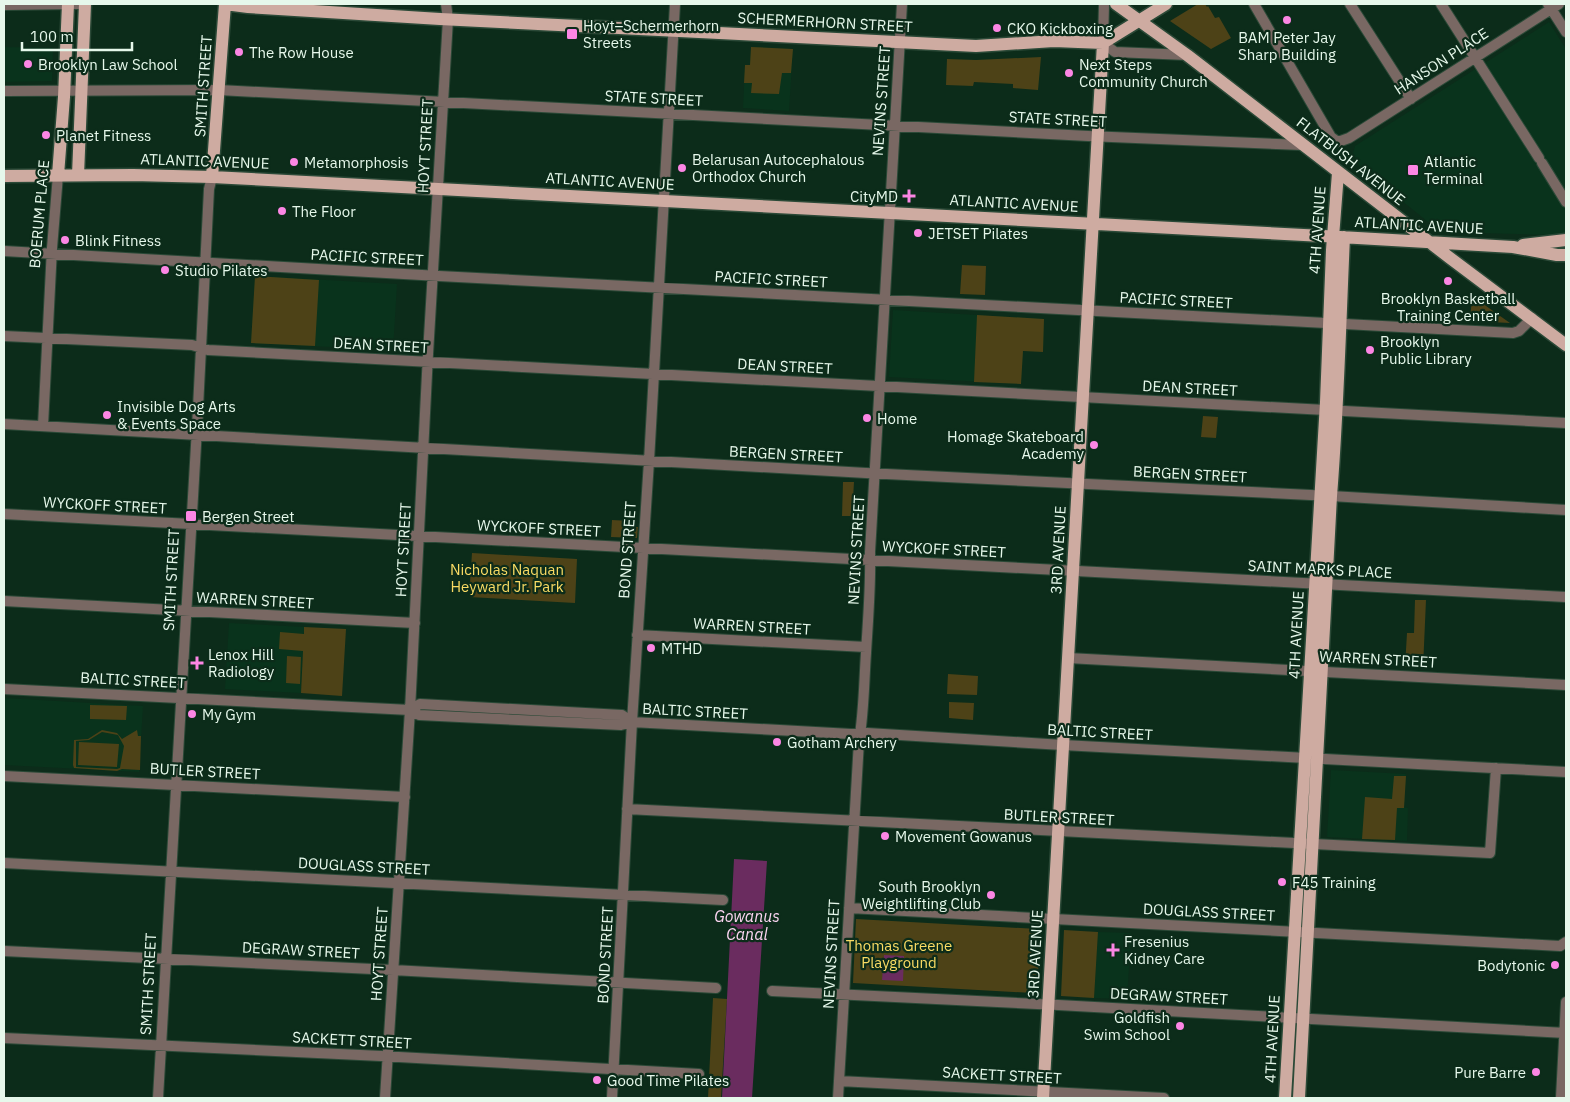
<svg xmlns="http://www.w3.org/2000/svg" width="1570" height="1102" viewBox="0 0 1570 1102" font-family="'IBM Plex Sans',sans-serif">
	<rect width="100%" height="100%" fill="#0c2c1a"/>
	<path fill="#09331c" d="M1549,22L1566,49V233L1557,235L1479,233L1438,230L1360,167L1353,153L1355,146Z
		M4,47L53,48L52,81L4,82Z
		M751,47L793,49L789,111L743,108L745,65H750Z
		M255,276L397,284L393,350L251,343Z
		M893,310L1044,319L1043,352L1023,351L1021,384L889,377Z
		M229,623L304,627L301,693L225,689Z
		M4,698L143,706L139,772L4,765Z
		M1331,770L1406,774L1404,807L1408,808L1407,841L1327,837Z
		M1098,932L1131,933L1127,999L1094,998Z"/>
	<path fill="#4d4217" fill-rule="evenodd" d="M1198,4H1205L1207,7L1208,6L1215,18L1219,17L1231,38L1211,49L1170,21Z
		M751,47L793,49L791,73H782L779,94L751,93L752,83H744L745,65H750Z
		M1041,57L1038,90L1013,88V84L974,82L973,86L946,85L947,59L976,60Z
		M962,265L986,266L985,295L960,294Z
		M255,276L319,280L315,346L251,343Z
		M1472,296L1510,323L1470,321Z
		M977,315L1044,319L1043,352L1023,351L1021,384L974,382Z
		M1203,416L1218,417L1216,438L1201,437Z
		M843,482H854L852,516H842Z
		M612,520L631,521L630,527H638L637,538L611,537Z
		M472,553L577,559L575,603L469,597Z
		M1415,600H1426L1423,668L1405,667L1407,633H1414Z
		M304,627L346,629L342,696L301,693L303,651L279,649L280,632L304,634Z
		M287,656L301,657L300,684L286,683Z
		M948,674L978,676L977,695L947,694Z
		M949,702L974,703L973,720L949,718Z
		M90,705L127,706L126,720L90,719Z
		M102,730L117,733L122,739L137,730L138,736H141L140,770L122,769L117,771L74,768L73,765L74,740L88,739ZM102,732L118,735L124,746L120,768L117,769L76,767V741L89,740Z
		M79,742L119,744L117,767L78,765Z
		M1394,776H1406L1404,808H1397L1395,840L1362,839L1365,797L1392,799Z
		M856,919L1038,929L1040,941L1037,989L1032,993L853,983Z
		M1064,930L1098,932L1094,998L1061,996Z
		M713,998L727,999L721,1098H708Z"/>
	<path fill="#6a2c5f" d="M734,859L767,861L752,1098H722Z
		M884,955L904,956L903,981L882,980Z"/>
	<g fill="none" stroke-linecap="round" stroke-linejoin="round">
		<defs>
			<path id="minor" d="M1104,4L1103,43L1115,52L1187,55
				M1254,4L1331,137L1338,142L1349,138L1559,4
				M1350,4L1411,99
				M1441,4L1539,158
				M1548,4L1566,32
				M4,5L78,4
				M4,91L219,90L1088,136L1302,145
				M1542,163L1566,202
				M4,251L439,276L1513,333L1519,331L1532,318
				M4,336L192,345L208,350L1566,423
				M4,424L866,473L1331,496L1566,510
				M43,426L52,248L58,175
				M4,514L1566,597
				M4,601L415,623
				M637,635L866,647
				M1068,658L1566,685
				M4,689L410,710L419,715L621,725L632,722L851,734L867,733L1063,745L1566,772
				M410,710L420,704L622,715L632,722
				M4,776L405,797
				M627,809L1490,853L1496,768
				M4,863L723,900
				M849,908L1560,946L1566,942
				M4,951L393,970L716,988
				M772,991L1058,1005L1566,1033
				M4,1038L381,1056L699,1074
				M839,1081L1164,1098
				M158,1098L197,428L209,189L212,177
				M385,1098L410,710L428,354L448,19L446,4
				M612,1098L632,722L649,461L675,4
				M838,1098L859,741C864,712 864,682 866,653C868,619 871,585 870,552L902,4
				M1561,1098L1566,1002"/>
			<path id="major" d="M1116,4L1187,55L1450,258L1566,345
				M1103,43L1166,4
				M58,175L64,97L68,4
				M78,175L85,4
				M4,176L133,175L212,177L1323,236L1513,247L1557,255H1566
				M212,177L225,4L248,7L440,19L976,46L1054,41L1103,43
				M1523,245L1566,240
				M1043,1098L1103,43
				M1285,1098L1326,402L1332,250L1338,173
				M1299,1098L1331,496C1338,410 1340,324 1344,237"/>
		</defs>
		<use href="#minor" stroke="#2b4937" stroke-width="12"/>
		<use href="#major" stroke="#2b4937" stroke-width="15"/>
		<use href="#minor" stroke="#796863" stroke-width="10"/>
		<use href="#major" stroke="#ceaba1" stroke-width="12"/>
	</g>
	<g fill="#fc86e4" stroke="#0c2c1a" stroke-width="2">
		<circle cx="1287" cy="20" r="5"/>
		<circle cx="997" cy="28" r="5"/>
		<rect x="566" y="28" width="12" height="12" rx="2.5"/>
		<circle cx="239" cy="52" r="5"/>
		<circle cx="28" cy="64" r="5"/>
		<circle cx="1069" cy="73" r="5"/>
		<circle cx="46" cy="135" r="5"/>
		<circle cx="294" cy="162" r="5"/>
		<circle cx="682" cy="168" r="5"/>
		<rect x="1407" y="164" width="12" height="12" rx="2.5"/>
		<path d="M906.5 188.5h5v5h5v5h-5v5h-5v-5h-5v-5h5z"/>
		<circle cx="282" cy="211" r="5"/>
		<circle cx="918" cy="233" r="5"/>
		<circle cx="65" cy="240" r="5"/>
		<circle cx="165" cy="270" r="5"/>
		<circle cx="1448" cy="281" r="5"/>
		<circle cx="1370" cy="350" r="5"/>
		<circle cx="107" cy="415" r="5"/>
		<circle cx="867" cy="418" r="5"/>
		<circle cx="1094" cy="445" r="5"/>
		<rect x="185" y="510" width="12" height="12" rx="2.5"/>
		<circle cx="651" cy="648" r="5"/>
		<path d="M194.5 655.5h5v5h5v5h-5v5h-5v-5h-5v-5h5z"/>
		<circle cx="192" cy="714" r="5"/>
		<circle cx="777" cy="742" r="5"/>
		<circle cx="885" cy="836" r="5"/>
		<circle cx="1282" cy="882" r="5"/>
		<circle cx="991" cy="895" r="5"/>
		<path d="M1110.5 942.5h5v5h5v5h-5v5h-5v-5h-5v-5h5z"/>
		<circle cx="1555" cy="965" r="5"/>
		<circle cx="1180" cy="1026" r="5"/>
		<circle cx="1536" cy="1072" r="5"/>
		<circle cx="597" cy="1080" r="5"/>
	</g>
	<g text-anchor="middle" dominant-baseline="central" stroke-width="4.5" stroke-linejoin="round" paint-order="stroke">
		<g font-size="15" fill="#e6f8eb" stroke="#0c2c1a">
			<text transform="translate(825 22) rotate(3)">SCHERMERHORN STREET</text>
			<text transform="translate(1441 61) rotate(-33)">HANSON PLACE</text>
			<text transform="translate(203 86) rotate(-86)">SMITH STREET</text>
			<text transform="translate(654 98) rotate(3)">STATE STREET</text>
			<text transform="translate(881 101) rotate(-86)">NEVINS STREET</text>
			<text transform="translate(1058 119) rotate(3)">STATE STREET</text>
			<text transform="translate(425 146) rotate(-87)">HOYT STREET</text>
			<text transform="translate(205 161) rotate(2)">ATLANTIC AVENUE</text>
			<text transform="translate(1351 161) rotate(38)">FLATBUSH AVENUE</text>
			<text transform="translate(610 181) rotate(3)">ATLANTIC AVENUE</text>
			<text transform="translate(1014 203) rotate(3)">ATLANTIC AVENUE</text>
			<text transform="translate(39 214) rotate(-85)">BOERUM PLACE</text>
			<text transform="translate(1419 225) rotate(3)">ATLANTIC AVENUE</text>
			<text transform="translate(1317 230) rotate(-86)">4TH AVENUE</text>
			<text transform="translate(367 257) rotate(3)">PACIFIC STREET</text>
			<text transform="translate(771 279) rotate(3)">PACIFIC STREET</text>
			<text transform="translate(1176 300) rotate(3)">PACIFIC STREET</text>
			<text transform="translate(381 345) rotate(3)">DEAN STREET</text>
			<text transform="translate(785 366) rotate(3)">DEAN STREET</text>
			<text transform="translate(1190 388) rotate(3)">DEAN STREET</text>
			<text transform="translate(786 454) rotate(3)">BERGEN STREET</text>
			<text transform="translate(1190 474) rotate(3)">BERGEN STREET</text>
			<text transform="translate(105 505) rotate(3)">WYCKOFF STREET</text>
			<text transform="translate(539 528) rotate(3)">WYCKOFF STREET</text>
			<text transform="translate(944 549) rotate(3)">WYCKOFF STREET</text>
			<text transform="translate(403 550) rotate(-87)">HOYT STREET</text>
			<text transform="translate(627 550) rotate(-86)">BOND STREET</text>
			<text transform="translate(856 550) rotate(-87)">NEVINS STREET</text>
			<text transform="translate(1058 550) rotate(-87)">3RD AVENUE</text>
			<text transform="translate(1320 569) rotate(3)">SAINT MARKS PLACE</text>
			<text transform="translate(171 580) rotate(-87)">SMITH STREET</text>
			<text transform="translate(255 600) rotate(3)">WARREN STREET</text>
			<text transform="translate(752 626) rotate(3)">WARREN STREET</text>
			<text transform="translate(1296 635) rotate(-87)">4TH AVENUE</text>
			<text transform="translate(1378 659) rotate(3)">WARREN STREET</text>
			<text transform="translate(133 680) rotate(3)">BALTIC STREET</text>
			<text transform="translate(695 711) rotate(3)">BALTIC STREET</text>
			<text transform="translate(1100 732) rotate(3)">BALTIC STREET</text>
			<text transform="translate(205 771) rotate(3)">BUTLER STREET</text>
			<text transform="translate(1059 817) rotate(3)">BUTLER STREET</text>
			<text transform="translate(364 866) rotate(3)">DOUGLASS STREET</text>
			<text transform="translate(1209 912) rotate(3)">DOUGLASS STREET</text>
			<text transform="translate(301 950) rotate(3)">DEGRAW STREET</text>
			<text transform="translate(379 954) rotate(-86)">HOYT STREET</text>
			<text transform="translate(831 954) rotate(-87)">NEVINS STREET</text>
			<text transform="translate(1035 954) rotate(-87)">3RD AVENUE</text>
			<text transform="translate(605 955) rotate(-87)">BOND STREET</text>
			<text transform="translate(148 984) rotate(-87)">SMITH STREET</text>
			<text transform="translate(1169 996) rotate(3)">DEGRAW STREET</text>
			<text transform="translate(1272 1039) rotate(-87)">4TH AVENUE</text>
			<text transform="translate(352 1040) rotate(3)">SACKETT STREET</text>
			<text transform="translate(1002 1075) rotate(3)">SACKETT STREET</text>
		</g>
		<g font-size="15" fill="#e6f8eb" stroke="#0c2c1a" text-anchor="start">
			<text x="583" y="25">Hoyt–Schermerhorn<tspan x="583" dy="17">Streets</tspan></text>
			<text x="1007" y="28">CKO Kickboxing</text>
			<text x="1287" y="37" text-anchor="middle">BAM Peter Jay<tspan x="1287" dy="17">Sharp Building</tspan></text>
			<text x="249" y="52">The Row House</text>
			<text x="38" y="64">Brooklyn Law School</text>
			<text x="1079" y="64">Next Steps<tspan x="1079" dy="17">Community Church</tspan></text>
			<text x="56" y="135">Planet Fitness</text>
			<text x="692" y="159">Belarusan Autocephalous<tspan x="692" dy="17">Orthodox Church</tspan></text>
			<text x="1424" y="161">Atlantic<tspan x="1424" dy="17">Terminal</tspan></text>
			<text x="304" y="162">Metamorphosis</text>
			<text x="898" y="196" text-anchor="end">CityMD</text>
			<text x="292" y="211">The Floor</text>
			<text x="928" y="233">JETSET Pilates</text>
			<text x="75" y="240">Blink Fitness</text>
			<text x="175" y="270">Studio Pilates</text>
			<text x="1448" y="298" text-anchor="middle">Brooklyn Basketball<tspan x="1448" dy="17">Training Center</tspan></text>
			<text x="1380" y="341">Brooklyn<tspan x="1380" dy="17">Public Library</tspan></text>
			<text x="117" y="406">Invisible Dog Arts<tspan x="117" dy="17">&amp; Events Space</tspan></text>
			<text x="877" y="418">Home</text>
			<text x="1084" y="436" text-anchor="end">Homage Skateboard<tspan x="1084" dy="17">Academy</tspan></text>
			<text x="202" y="516">Bergen Street</text>
			<text x="661" y="648">MTHD</text>
			<text x="208" y="654">Lenox Hill<tspan x="208" dy="17">Radiology</tspan></text>
			<text x="202" y="714">My Gym</text>
			<text x="787" y="742">Gotham Archery</text>
			<text x="895" y="836">Movement Gowanus</text>
			<text x="1292" y="882">F45 Training</text>
			<text x="981" y="886" text-anchor="end">South Brooklyn<tspan x="981" dy="17">Weightlifting Club</tspan></text>
			<text x="1124" y="941">Fresenius<tspan x="1124" dy="17">Kidney Care</tspan></text>
			<text x="1545" y="965" text-anchor="end">Bodytonic</text>
			<text x="1170" y="1017" text-anchor="end">Goldfish<tspan x="1170" dy="17">Swim School</tspan></text>
			<text x="1526" y="1072" text-anchor="end">Pure Barre</text>
			<text x="607" y="1080">Good Time Pilates</text>
		</g>
		<g font-size="15" fill="#fadb64" stroke="#0c2c1a">
			<text x="507" y="569">Nicholas Naquan<tspan x="507" dy="17">Heyward Jr. Park</tspan></text>
			<text x="899" y="945">Thomas Greene<tspan x="899" dy="17">Playground</tspan></text>
		</g>
		<g font-size="16" font-style="italic" fill="#fcd5f2" stroke="#0c2c1a">
			<text x="747" y="916">Gowanus<tspan x="747" dy="18">Canal</tspan></text>
		</g>
	</g>
	<rect width="1570" height="1102" fill="none" stroke="#e6f8eb" stroke-width="10"/>
	<path d="M22 42v8h110v-8" fill="none" stroke="#e6f8eb" stroke-width="2.5"/>
	<text x="30" y="42" font-size="15" fill="#e6f8eb" stroke="#0c2c1a" stroke-width="4" paint-order="stroke">100 m</text>
</svg>
